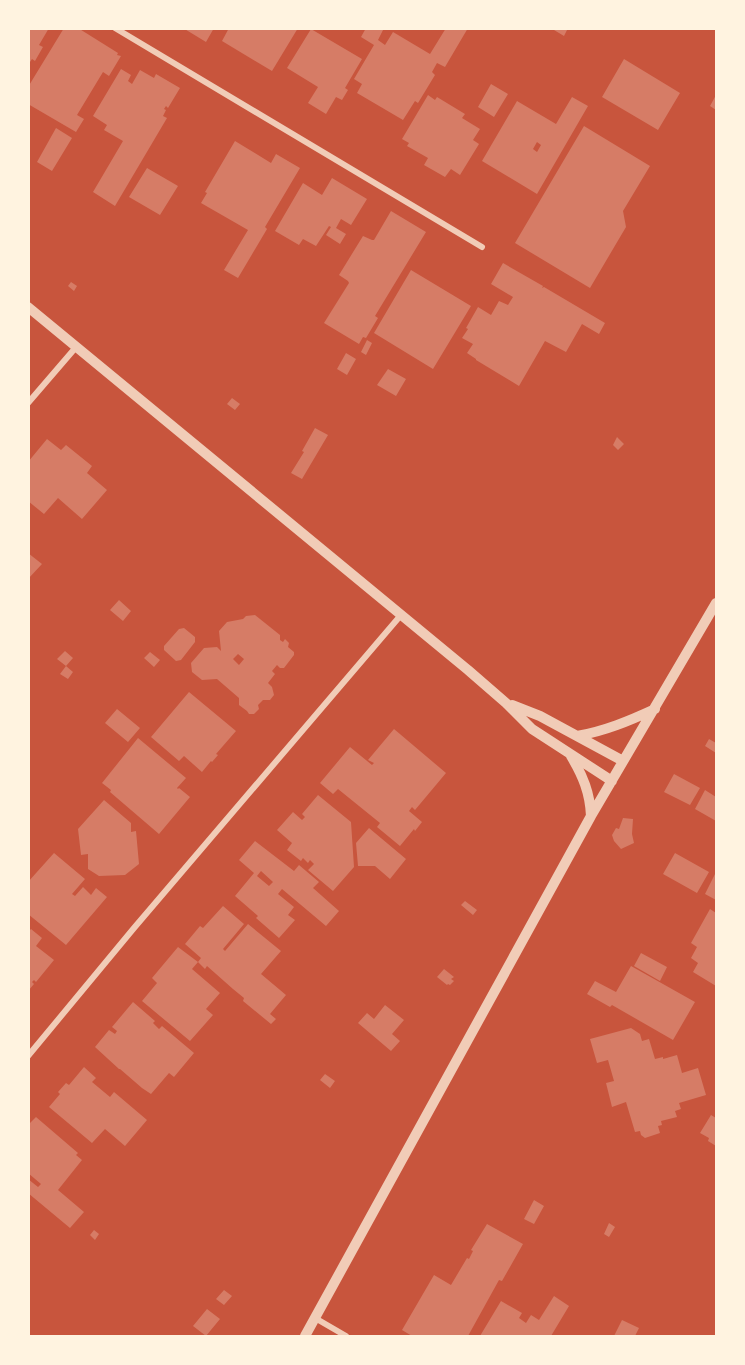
<svg xmlns="http://www.w3.org/2000/svg" width="745" height="1365" viewBox="0 0 745 1365" font-family="'Sofia Sans Condensed',sans-serif">
	<rect width="100%" height="100%" fill="#c8553d"/>
	<path fill="#d67c66" fill-rule="evenodd" d="M28,28H49L39,45L43,47L35,61L32,59L28,65Z
		M64,28H78L118,53L117,55L121,56L109,76L103,72L77,115L84,119L76,132L28,104V87Z
		M183,28H214L206,42Z
		M229,28H298L272,71L222,41Z
		M366,28H384L378,40L385,45L393,32L430,54L446,28H468L445,67L437,63L432,72L435,75L418,103L415,101L403,120L357,93L362,84L354,79L374,45L361,37Z
		M555,28H568L564,36L554,30Z
		M311,29L362,59L345,88L348,90L342,100L336,97L326,114L308,103L318,87L287,68Z
		M624,59L680,93L658,130L602,97Z
		M121,69L131,75L128,81L132,84L140,70L154,78L156,74L180,88L168,108L166,106L164,109L166,110L163,116L167,118L115,206L93,192L123,141L104,130L107,125L93,116Z
		M491,84L508,94L494,117L478,107Z
		M428,95L435,100L437,97L465,114L462,118L480,129L473,140L479,144L460,175L451,169L445,177L424,165L428,158L407,146L409,143L402,139Z
		M716,95V110L710,106Z
		M572,97L588,106L537,194L482,161L517,101L556,124ZM537,142L541,145L537,152L533,149Z
		M584,126L650,166L623,211L626,227L590,288L515,243Z
		M56,128L72,138L52,171L37,162Z
		M235,141L271,163L276,154L300,168L265,227L267,229L238,278L224,270L248,230L201,203L207,193L205,192Z
		M147,168L178,186L160,215L129,197Z
		M332,178L367,199L351,225L341,219L336,228L346,234L340,244L326,235L331,227L329,226L316,246L303,239L299,245L275,231L303,183L322,195Z
		M391,211L426,232L375,316L378,318L366,338L363,337L359,344L324,323L349,283L348,281L339,275L363,236L372,240H374Z
		M503,263L543,286L542,288L544,287L605,323L599,334L582,324L566,352L545,341L519,386L476,360V359L467,353L473,344L462,338L468,329L466,328L478,307L491,315L499,301L508,305L513,297L491,284Z
		M411,270L471,306L433,369L374,333Z
		M71,282L77,286L74,291L68,286Z
		M367,340L372,343L366,355L361,352Z
		M346,353L356,359L347,375L337,369Z
		M388,369L406,379L396,396L377,385Z
		M232,398L240,404L235,410L227,404Z
		M315,428L328,435L302,479L291,473L304,452L302,451Z
		M617,437L624,444L618,450L613,445Z
		M47,439L61,450L66,445L92,466L87,473L107,490L82,519L58,498L44,514L28,501V462Z
		M28,553L42,564L28,579Z
		M119,600L131,611L123,621L110,610Z
		M255,615L280,635V640L283,642L285,639L289,643L288,647L294,652V655L284,668H280L277,665L272,671L275,674L268,683L272,687L274,695L270,700H263L258,705L259,709L254,714H249L247,711L239,705V698L217,679L202,680L192,672L191,663L204,648L217,647L221,651L219,631L227,622L243,619L246,616ZM238,654L244,659L239,665L233,659Z
		M184,628L195,637V642L181,660L176,661L164,650V646L179,629Z
		M65,651L73,658L66,666L73,672L68,679L60,674L66,666L57,659Z
		M150,652L160,660L154,667L144,658Z
		M189,692L236,731L216,754L218,755L212,762L211,761L202,772L184,756L179,761L151,737Z
		M117,709L140,728L128,742L105,723Z
		M394,729L446,773L415,810L412,807L409,811L422,822L415,831L414,829L400,846L377,827L380,823L338,789L333,794L320,783L350,747L372,765L374,763L368,760Z
		M138,738L186,778L177,788L178,789L179,788L190,797L159,834L110,792L111,790L102,783Z
		M709,739L716,743V753L705,746Z
		M674,774L700,788L690,805L664,792Z
		M705,790L716,797V821L695,809Z
		M318,795L351,822L354,867L333,891L308,870L314,864L310,860L308,863L303,858L301,861L287,850L292,843L277,830L293,812L302,820L305,817L302,814Z
		M104,800L131,823V832L136,831L139,864L125,875L99,876L88,869V854L81,855L78,829Z
		M623,818L633,819L632,834L634,843L621,849L614,841L612,835L616,828L619,829Z
		M369,828L406,859L390,879L375,866H358L356,843Z
		M255,841L294,871L299,865L319,882L313,888L339,911L326,926L282,889L278,894L294,907L288,915L295,920L279,938L256,918L258,916L235,896L254,873L239,860ZM261,871L273,882L269,886L257,876Z
		M54,853L85,879L72,894L75,896L83,887L91,895L96,888L107,897L66,945L28,914V882Z
		M675,853L709,872L697,893L663,874Z
		M716,872V900L705,894Z
		M465,901L477,910L473,915L461,905Z
		M223,906L244,924L223,949L225,951L248,924L281,951L261,974L286,995L270,1014L276,1019L271,1024L243,1001L244,998L233,989L207,966L205,969L198,962L201,958L185,944L200,926L203,928Z
		M710,909L716,913V986L693,972L698,963L691,958L697,947L691,943Z
		M31,929L42,938L36,946L54,960L36,982L34,980L32,982L34,984L28,991V932Z
		M178,947L198,962L192,969L220,993L206,1009L213,1015L190,1041L142,1001L157,983L152,978Z
		M641,953L667,967L660,981L634,966Z
		M631,966L695,1002L673,1040L612,1005L610,1007L587,994L595,981L616,992Z
		M444,969L454,977L451,979L454,981L450,985L448,984L447,985L437,977Z
		M133,1002L155,1021L153,1023L159,1029L162,1026L194,1053L174,1077L169,1073L151,1094L142,1088L120,1069H119L95,1047L109,1030L115,1034L117,1031L112,1027Z
		M385,1005L404,1020L392,1034L400,1041L391,1051L358,1023L367,1013L374,1019Z
		M631,1028L640,1034L642,1041L649,1039L655,1059L663,1057V1059L677,1055L682,1073L698,1068L706,1095L679,1103L681,1109L675,1111L677,1117L661,1121L662,1125L658,1126L660,1133L645,1138L641,1135L640,1131L635,1132L626,1102L612,1107L606,1083L614,1081L608,1060L597,1063L590,1039Z
		M84,1067L96,1078L92,1082L110,1097L114,1092L147,1120L125,1146L105,1129L92,1143L49,1107L60,1094L58,1092L66,1083L69,1085Z
		M325,1074L335,1081L330,1088L320,1080Z
		M711,1115L716,1118V1146L708,1141L709,1138L700,1133Z
		M36,1117L78,1153L76,1155L82,1160L58,1190L84,1212L70,1228L28,1193V1179L38,1187L41,1184L28,1173V1125Z
		M534,1200L544,1206L534,1224L524,1219Z
		M609,1223L615,1227L609,1237L604,1234Z
		M487,1224L523,1244L502,1281L499,1280L468,1336H412L402,1330L434,1275L451,1285L467,1258L469,1259L473,1251L471,1250Z
		M94,1230L99,1234L95,1240L90,1235Z
		M224,1290L232,1296L224,1305L216,1299Z
		M554,1296L569,1306L551,1336H480L501,1301L522,1313L519,1318L526,1323L531,1315L539,1320Z
		M207,1309L220,1319L206,1336L193,1326Z
		M622,1320L639,1328L635,1336H614Z"/>
	<g fill="none" stroke-linecap="round" stroke-linejoin="round">
		<path stroke="#f1ccb7" stroke-width="6" d="M115,28L482,247
			M28,403L77,346
			M28,1056L134,928L401,615
			M315,1318L346,1336"/>
		<path stroke="#f1ccb7" stroke-width="10" d="M28,307L468,670L506,703L532,729L612,781
			M512,705L540,716L623,761
			M577,736C605,731 629,721 655,709
			M571,756C583,776 590,793 591,816
			M305,1336L591,816L716,603"/>
	</g>
	<rect width="745" height="1365" fill="none" stroke="#fff3e0" stroke-width="60"/>
</svg>
